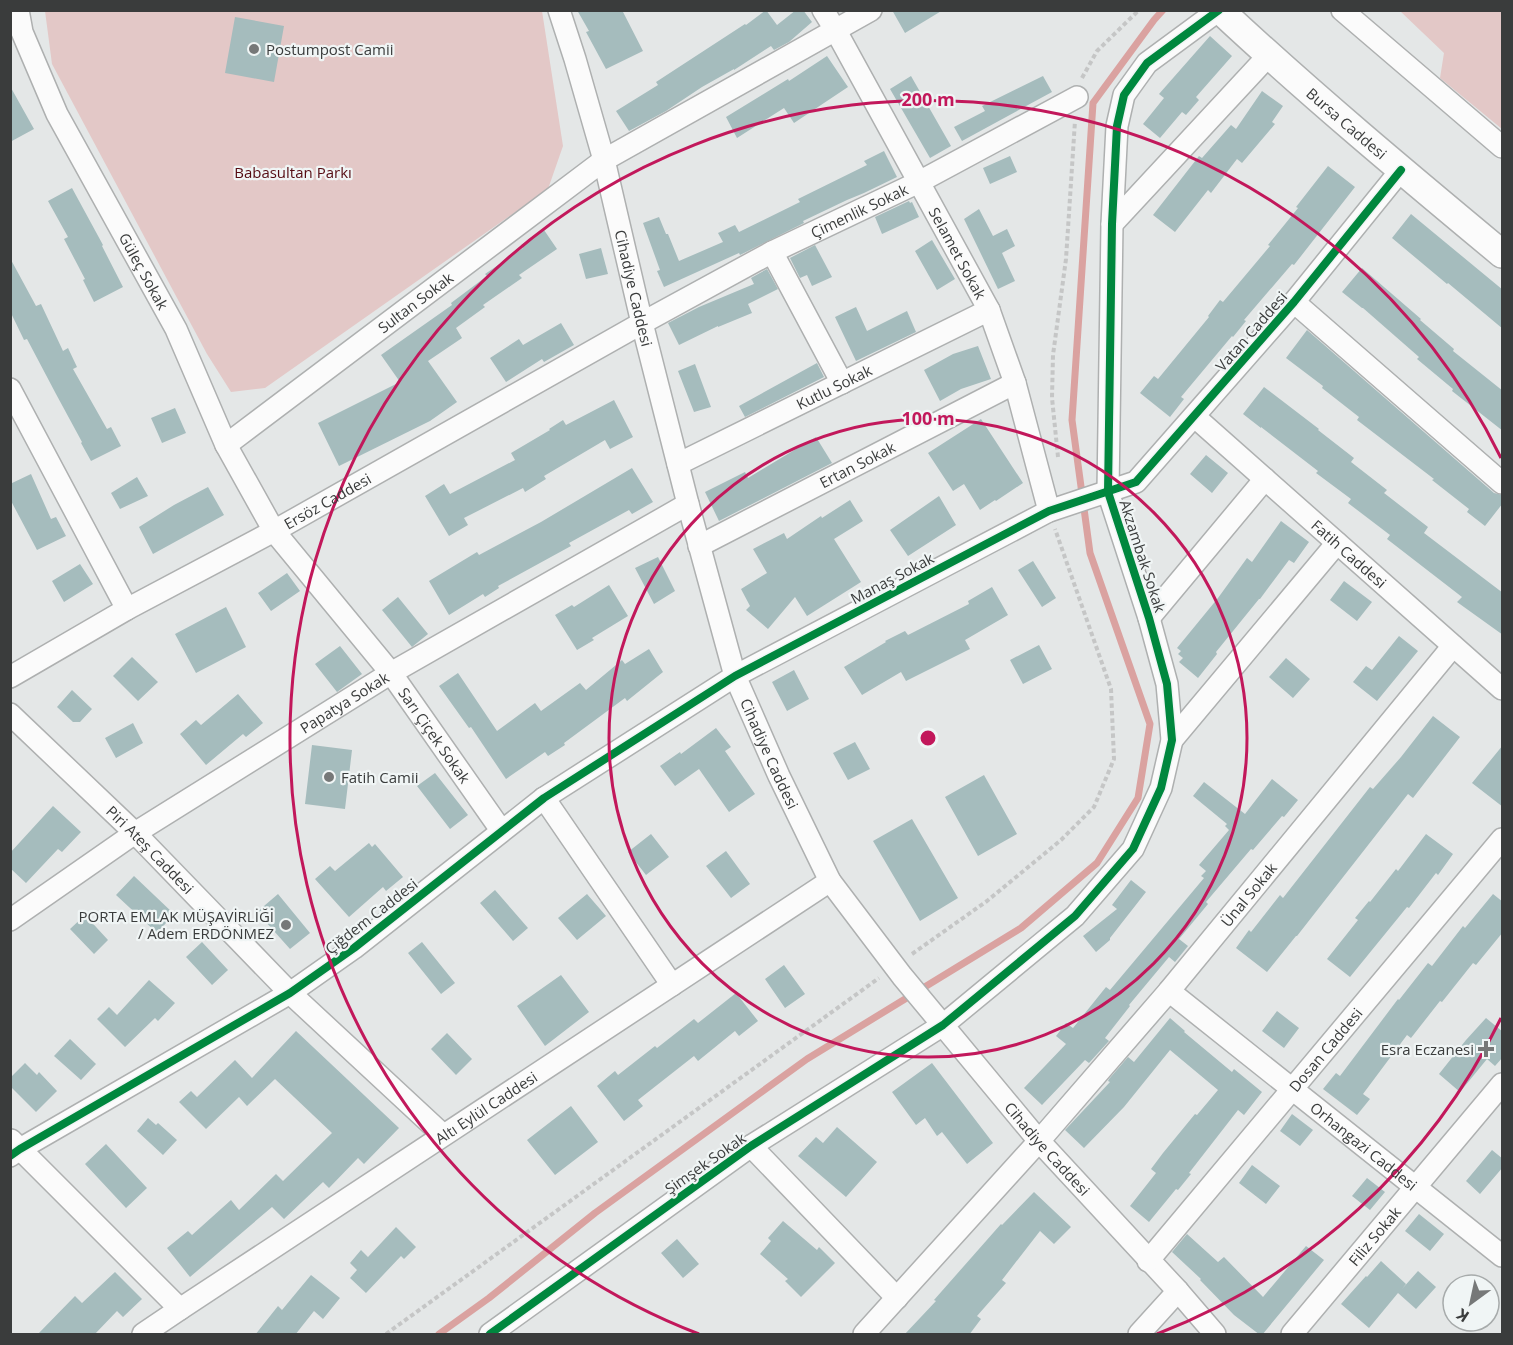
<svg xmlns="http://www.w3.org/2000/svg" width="1513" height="1345" viewBox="0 0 1513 1345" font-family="'Open Sans',sans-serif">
	<rect width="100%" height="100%" fill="#e4e7e7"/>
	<path fill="#e3c8c7" d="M45,11H542L563,146L548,189L265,388L231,392L207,354L52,64Z
		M1400,11H1502V129L1440,78L1444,53Z"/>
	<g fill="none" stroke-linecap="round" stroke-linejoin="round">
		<path stroke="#daa2a0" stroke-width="7" d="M439,1334L489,1298L595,1213L807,1059L1021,928L1097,863L1138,798L1150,724L1090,553L1072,420L1093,103L1154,20L1163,10"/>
	</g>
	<path fill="#a5bcbd" d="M577,10H622L643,51L606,69L586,32L589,31Z
		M766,10L777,25L796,10H803L812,22L789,42L774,50L771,46L734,70V69L702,87L666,111L629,131L616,111L658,85L656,82L745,24L746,25Z
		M892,10H943L905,33Z
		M235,17L284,26L274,82L225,73Z
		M1210,36L1232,56L1196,97L1199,100L1186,115L1182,112L1160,138L1143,124L1164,98L1159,94Z
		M827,56L848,87L794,123L784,108L737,138L726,117L788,79L789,81Z
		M911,76L951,146L930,158L890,89Z
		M1043,76L1052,92L962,141L954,127L985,111L982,106Z
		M10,86L34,129L10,142Z
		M1262,91L1283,106L1272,122L1275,124L1242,163L1237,159L1211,193L1208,190L1175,232L1153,215L1199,156L1202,158L1231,125L1236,129Z
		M884,151L897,177L864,193L847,200L803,221L804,223L740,255L739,253L664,287L657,271L660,270L643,223L659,217L666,234H668L679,261L723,242L718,233L735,225L739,232L800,202L798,199L867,165L864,161Z
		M1010,156L1017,172L990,184L983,168Z
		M1328,166L1355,187L1294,265L1292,264L1244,320L1246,321L1233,337L1232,336L1181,397L1184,399L1170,417L1140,393L1154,376L1158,379L1209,317L1208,316L1220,300L1223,302L1270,246L1268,245L1298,208L1296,207Z
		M72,188L103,245L102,246L123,287L94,302L83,280L85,279L64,239L68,237L48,201Z
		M909,201L910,203L912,202L919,217L882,234L875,217Z
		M979,209L993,236L1007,229L1015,246L1002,253L1015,281L998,289L964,219Z
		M1411,214L1503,290V329L1448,283L1447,284L1392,238Z
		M544,230L557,249L519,275L522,278L483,305L485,307L456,328L462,338L428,361L457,402L430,421L339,466L318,423L400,382L381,355L452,305L451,303L487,276L485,274L523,248L521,245Z
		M932,240L955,279L937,290L915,251Z
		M815,245L832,277L812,286L807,275L800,278L790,258Z
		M601,248L608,274L586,279L579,254Z
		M10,258L36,306L41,304L63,351L68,348L77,367L73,369L107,429L111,427L121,446L91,461L81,443L82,442L56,394L27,339L24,340L10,311Z
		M1362,268L1421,319L1420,320L1454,349L1453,351L1503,391V431L1452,391L1453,389L1417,359L1419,357L1363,308H1362L1342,292Z
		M767,269L778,289L748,304L752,313L718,327V326L679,345L668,323L699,307L754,284L751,278Z
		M856,307L867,331L907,311L916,332L856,361L835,317Z
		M561,323L574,345L544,362L542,359L506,382L490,358L519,339L523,345Z
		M1307,330L1494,493L1503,495V503L1485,526L1467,512L1469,509L1432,480L1434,479L1357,420L1359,417L1322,388L1323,386L1286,358Z
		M978,346L991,379L961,389L940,401L924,370L953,354Z
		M817,363L824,377L745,417L739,406Z
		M695,364L711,407L694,412L678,371Z
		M1264,387L1319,429L1318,430L1354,458L1351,462L1387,490L1384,493L1428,527L1424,533L1503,593V635L1457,602L1462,597L1387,539L1390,535L1348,503L1351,499L1316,473L1318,471L1261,427V428L1243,414Z
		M614,400L633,437L610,449L605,440L544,476L546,479L525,492L523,488L464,518L468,525L449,536L425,496L444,484L450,494L515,460L511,453L550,430L549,429L563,420L566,425Z
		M175,408L186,433L162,443L151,418Z
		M981,419L1023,483L996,501L995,500L980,510L964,484L953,491L928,453Z
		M816,437L832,463L719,521L705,492L745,472L748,478Z
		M1206,455L1228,473L1212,493L1190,474Z
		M632,468L653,502L632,514L629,510L569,543L571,546L498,586L499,588L485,597L483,594L449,615L429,581L477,552L479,555L541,522Z
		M31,474L51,519L56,517L66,536L37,550L10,499V484Z
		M137,477L148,496L120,509L111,493Z
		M208,487L224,515L153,554L139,527L174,505Z
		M939,496L956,525L908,556L890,530Z
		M850,500L863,521L834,539L861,582L807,616L795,597L768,629L746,610L750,606L741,589L767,573L753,549L784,533L787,539L821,516L822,518Z
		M1281,521L1309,542L1294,563L1289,560L1260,599H1259L1216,652L1217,654L1198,678L1179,662L1183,658L1178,654L1181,651L1177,648L1218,598L1247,558L1252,562Z
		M658,557L675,591L654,604L635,568Z
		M1033,561L1056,598L1042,607L1018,570Z
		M80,564L93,584L64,602L52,581Z
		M287,573L300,591L271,611L258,593Z
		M1344,581L1372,602L1357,621L1330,600Z
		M609,585L628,616L592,638L594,640L577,650L555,615L572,605L574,607Z
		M992,587L1008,615L965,640L970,649L906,681L901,672L862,695L844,667L886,642L885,641L905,631L908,635L969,604L968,601Z
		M398,597L428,634L412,647L382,610Z
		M226,607L246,647L196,673L175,634Z
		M1399,636L1418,651L1377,701L1353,682L1366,666L1372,670Z
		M1039,645L1052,669L1023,684L1010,660Z
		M340,646L362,674L337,692L315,664Z
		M649,649L663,672L627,701L625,698L564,743L565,745L548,756L545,752L506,779L471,727L469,728L439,686L458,673L497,731L535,703L541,711L580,683L586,690L622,660L625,664Z
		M132,657L158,682L138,701L113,676Z
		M1286,658L1310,679L1293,698L1269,677Z
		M794,670L809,699L787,711L772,682Z
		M72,690L92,709L80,722H73L57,707Z
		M238,694L263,723L246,737L243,734L206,765L180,734L196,720L201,725Z
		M1433,716L1460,737L1413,798L1408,794L1297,936H1296L1267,972L1236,948L1249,930L1251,932L1280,895L1283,898L1370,787L1373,789L1401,757Z
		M133,723L143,743L116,758L105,738Z
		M716,728L731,747L725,751L755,794L729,812L699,769L675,786L660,766L680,752L681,754Z
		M855,742L870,769L848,780L833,753Z
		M312,745L352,750L345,809L305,804Z
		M1503,745V807L1472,783Z
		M435,773L468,815L450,829L417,786Z
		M984,775L1017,834L978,856L945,797Z
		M1272,779L1298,800L1284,817L1282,816L1253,850L1251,849L1206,902L1208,904L1179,939L1188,946L1175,962L1169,957L1129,1005L1130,1006L1105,1038L1109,1041L1089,1063L1085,1060L1042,1105L1024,1088L1066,1044L1056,1036L1066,1023L1073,1028L1106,987L1110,990L1204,878L1201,876L1206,871L1199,865L1229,830L1225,826L1227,824L1193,796L1204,782L1245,814Z
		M53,806L81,832L62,852L58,849L26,883L10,868V853Z
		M912,819L958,898L920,921L873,841Z
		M651,834L669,857L646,875L628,852Z
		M1426,834L1453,854L1438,875L1436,873L1409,908L1407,907L1350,977L1327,959L1358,920L1355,918L1369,901L1370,902L1396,869L1398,871Z
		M369,843L372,847L375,844L403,877L386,891L383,887L349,917L315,879L330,866L335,871Z
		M726,851L750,884L731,898L706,866Z
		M134,876L174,914L157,933L116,895Z
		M1131,880L1146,892L1110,938V940L1096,952L1083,936L1117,909L1112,905Z
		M495,890L528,928L513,941L480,903Z
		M278,894L310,933L290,949L257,912Z
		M587,894L606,916L577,940L558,918Z
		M1493,894L1503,902V932L1476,965L1473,963L1442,1002L1440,1001L1411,1038L1407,1035L1363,1094L1370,1099L1357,1115L1323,1089L1336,1073L1340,1076L1398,999L1399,1000L1428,963L1432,966L1463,926L1465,928Z
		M85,915L108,940L94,954L70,929Z
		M202,942L228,970L212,985L186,957Z
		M422,942L455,983L441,994L408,953Z
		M784,965L805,994L785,1008L765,979Z
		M561,975L589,1012L545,1046L517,1006Z
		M149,980L175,1003L158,1021L155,1018L125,1047L97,1019L109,1007L117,1015Z
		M736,993L758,1021L739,1036L735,1031L698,1061L694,1056L638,1100L643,1106L624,1121L597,1086L615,1071L618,1075L655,1046L657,1048L694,1019L698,1023Z
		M1277,1011L1299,1028L1284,1048L1262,1031Z
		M1170,1018L1185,1031L1184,1032L1232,1072L1234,1069L1262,1092L1244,1115L1238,1110L1189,1173L1191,1174L1178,1190L1176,1189L1149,1222L1130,1206L1156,1173L1151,1169L1163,1153L1195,1114L1197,1115L1218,1090L1170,1050L1124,1107L1084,1148L1065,1130L1110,1082L1108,1081L1109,1079L1128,1057L1134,1062Z
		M1486,1018L1503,1032V1057L1495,1066L1487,1059L1460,1092L1439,1074L1466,1040Z
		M296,1031L399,1128L364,1164L358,1158L329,1188L323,1182L284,1219L272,1207L190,1277L167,1248L188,1231L192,1235L231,1200L239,1210L276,1174L283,1181L332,1133L275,1079L247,1106L239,1097L206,1129L179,1102L191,1091L197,1097L235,1060L252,1078Z
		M447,1033L472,1059L456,1075L431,1049Z
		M70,1039L96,1064L81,1080L54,1056Z
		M25,1063L37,1075L39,1072L57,1091L36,1112L10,1086V1078Z
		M932,1063L993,1143L967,1164L942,1132L937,1136L925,1118L916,1125L892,1092Z
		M571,1106L598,1142L555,1175L527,1140Z
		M1292,1114L1313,1130L1300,1146L1280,1131Z
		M148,1118L156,1125L158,1123L177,1140L163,1155L137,1131Z
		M837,1127L877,1162L846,1197L798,1156L816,1137L823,1143Z
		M106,1144L147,1188L126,1208L85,1164Z
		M1492,1150L1503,1159V1167L1480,1194L1466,1181Z
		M1252,1165L1280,1186L1266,1204L1239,1183Z
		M1367,1178L1385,1192L1370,1210L1352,1196Z
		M1034,1192L1071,1227L1054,1244L1040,1231L1002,1280L1006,1283L977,1316L981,1319L969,1335H904L936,1301L934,1300L1001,1224L1002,1225Z
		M1419,1214L1444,1234L1430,1251L1405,1231Z
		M783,1221L817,1250L819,1247L835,1263L801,1297L785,1281L788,1279L760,1254L771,1241L768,1238Z
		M396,1227L416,1247L404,1259L401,1256L366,1293L350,1278L357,1270L350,1263L361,1250L368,1257Z
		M1187,1234L1218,1262L1224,1257L1263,1297L1306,1246L1324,1260L1262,1335H1260L1234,1315L1200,1280L1201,1279L1172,1252Z
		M677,1239L699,1264L683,1278L661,1253Z
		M1381,1261L1406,1284L1402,1289L1418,1271L1436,1287L1416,1309L1398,1293L1369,1328L1341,1304L1366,1276L1367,1277Z
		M115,1272L142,1299L123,1317L117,1311L94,1335H37L75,1296L82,1303Z
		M311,1275L340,1298L323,1319L314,1311L295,1335H255L278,1306L282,1310Z"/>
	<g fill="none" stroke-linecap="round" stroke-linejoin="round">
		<defs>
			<g id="minor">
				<path id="s1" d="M18,10L22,32L57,114L176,329L226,445L274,531L391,673L501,830"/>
				<path id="s2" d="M559,10L575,59L604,160L642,323L688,504L735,676L779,776L830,881L902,976L1039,1141L1178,1291L1215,1334"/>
				<path id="s3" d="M823,10L836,31L989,310L1015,383L1049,511"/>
				<path d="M1342,10L1502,147"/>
				<path d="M1112,224L1269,55"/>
				<path d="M772,252L842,383"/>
				<path d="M1294,302L1502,483"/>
				<path d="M10,389L127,609"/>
				<path id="s4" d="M1195,417L1502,689"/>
				<path id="s5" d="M226,445L604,160L871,10"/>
				<path id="s6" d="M678,464L989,310"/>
				<path id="s7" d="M699,546L1015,383"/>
				<path d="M1149,618L1265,479"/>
				<path id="s8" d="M10,677L127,609L274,531L642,323L772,252L919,182L1077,97"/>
				<path id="s9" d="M10,714L135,833L290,993L443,1135"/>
				<path d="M1172,740L1337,543"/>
				<path d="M544,798L672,985"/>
				<path id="s10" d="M10,920L135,833L391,673L688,504"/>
				<path id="s11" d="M1169,991L1502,1256"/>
				<path d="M11,1140L180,1309"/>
				<path d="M751,1146L897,1298"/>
				<path d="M10,1156L20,1149L290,993L354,948L544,798L735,676L1049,511L1136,482L1294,302L1401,170"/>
				<path id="s12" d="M1148,1261L1502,839"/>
				<path id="s13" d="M143,1334L180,1309L830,881"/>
				<path d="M490,1334L751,1146L943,1025L1075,916L1133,849L1161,788L1172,740L1167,684L1149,618L1108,492L1112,224L1117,126L1124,95L1147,63L1219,10"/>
				<path id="s14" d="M864,1334L1039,1141L1169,991L1453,646"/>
				<path d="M1139,1334L1178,1291"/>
				<path id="s15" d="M1292,1334L1502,1084"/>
			</g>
			<g id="major">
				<path id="s16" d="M1220,10C1311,95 1407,175 1502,254"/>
			</g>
		</defs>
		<use href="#minor" stroke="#aeb0b0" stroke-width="24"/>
		<use href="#major" stroke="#aeb0b0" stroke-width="30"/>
		<path stroke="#c5c6c6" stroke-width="4" stroke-dasharray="4.5 3" stroke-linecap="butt" d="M1082,78L1097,51L1139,10
			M1058,457L1052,398L1053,355L1066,259L1075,121
			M912,954L987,901L1061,840L1094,807L1114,759L1111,689L1055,529
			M386,1334L879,978"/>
		<use href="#minor" stroke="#fbfbfb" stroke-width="21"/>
		<use href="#major" stroke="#fbfbfb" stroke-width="27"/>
		<defs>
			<path id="cycleway" d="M10,1156L20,1149L290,993L354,948L544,798L735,676L1049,511L1136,482L1294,302L1401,170
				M490,1334L751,1146L943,1025L1075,916L1133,849L1161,788L1172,740L1167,684L1149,618L1108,492L1112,224L1117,126L1124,95L1147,63L1219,10"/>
		</defs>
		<use href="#cycleway" stroke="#f0f5f5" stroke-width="11"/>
		<use href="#cycleway" stroke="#00873e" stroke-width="8"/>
	</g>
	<g fill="none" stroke="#c2185b" stroke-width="3">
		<circle cx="928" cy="738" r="319"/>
		<path d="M1501 1018A638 638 0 0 1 1157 1334M699 1334A638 638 0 1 1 1501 458"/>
	</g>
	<g fill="#767878" stroke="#f0f5f5" stroke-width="2">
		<circle cx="254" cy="49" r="6"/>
		<circle cx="329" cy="777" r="6"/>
		<circle cx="286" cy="925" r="6"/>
		<path d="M1483 1040h6v6h6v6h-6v6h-6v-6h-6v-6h6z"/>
	</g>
	<g text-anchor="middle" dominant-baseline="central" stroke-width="4.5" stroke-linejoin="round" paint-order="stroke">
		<g font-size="15" fill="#3a3c3c" stroke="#f0f5f5" text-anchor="start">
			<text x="266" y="49">Postumpost Camii</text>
			<text x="341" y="777">Fatih Camii</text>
			<text x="274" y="916" text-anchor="end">PORTA EMLAK MÜŞAVİRLİĞİ<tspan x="274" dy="17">/ Adem ERDÖNMEZ</tspan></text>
			<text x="1474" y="1049" text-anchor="end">Esra Eczanesi</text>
		</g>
		<g font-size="15" fill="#3a3c3c" stroke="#f0f5f5">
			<text stroke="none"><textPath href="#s16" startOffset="170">Bursa Caddesi</textPath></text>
			<text stroke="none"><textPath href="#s8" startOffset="969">Çimenlik Sokak</textPath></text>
			<text stroke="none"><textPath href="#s3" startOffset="278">Selamet Sokak</textPath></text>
			<text stroke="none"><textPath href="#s1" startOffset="291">Güleç Sokak</textPath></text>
			<text stroke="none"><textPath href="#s2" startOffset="288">Cihadiye Caddesi</textPath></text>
			<text stroke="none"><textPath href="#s5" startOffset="237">Sultan Sokak</textPath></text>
			<text transform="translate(1251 331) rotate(-49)">Vatan Caddesi</text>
			<text stroke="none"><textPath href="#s6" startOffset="174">Kutlu Sokak</textPath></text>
			<text stroke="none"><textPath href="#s7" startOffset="178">Ertan Sokak</textPath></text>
			<text stroke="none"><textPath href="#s8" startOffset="363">Ersöz Caddesi</textPath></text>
			<text stroke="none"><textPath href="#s4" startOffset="206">Fatih Caddesi</textPath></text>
			<text transform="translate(1143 556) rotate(72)">Akzambak Sokak</text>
			<text transform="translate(892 578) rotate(-28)">Manaş Sokak</text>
			<text stroke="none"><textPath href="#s10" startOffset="399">Papatya Sokak</textPath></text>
			<text stroke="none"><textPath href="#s1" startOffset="842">Sarı Çiçek Sokak</textPath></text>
			<text stroke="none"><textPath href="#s2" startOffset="774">Cihadiye Caddesi</textPath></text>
			<text stroke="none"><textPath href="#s9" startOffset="195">Piri Ateş Caddesi</textPath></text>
			<text stroke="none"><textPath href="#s14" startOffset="584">Ünal Sokak</textPath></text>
			<text transform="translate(371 916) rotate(-38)">Çiğdem Caddesi</text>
			<text stroke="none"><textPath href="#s12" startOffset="276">Dosan Caddesi</textPath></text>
			<text stroke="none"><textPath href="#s13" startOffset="411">Altı Eylül Caddesi</textPath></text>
			<text stroke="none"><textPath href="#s11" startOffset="249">Orhangazi Caddesi</textPath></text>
			<text stroke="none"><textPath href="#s2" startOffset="1260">Cihadiye Caddesi</textPath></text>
			<text transform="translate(705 1163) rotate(-35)">Şimşek Sokak</text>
			<text stroke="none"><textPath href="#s15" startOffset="128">Filiz Sokak</textPath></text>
		</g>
		<g font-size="15" fill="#550b12" stroke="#f0f5f5">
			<text x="293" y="172">Babasultan Parkı</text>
		</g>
	</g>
	<circle cx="928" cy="738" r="9" fill="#c2185b" stroke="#f0f5f5" stroke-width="3"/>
	<g font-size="18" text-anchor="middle" font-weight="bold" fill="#c2185b" stroke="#f0f5f5" stroke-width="4.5" stroke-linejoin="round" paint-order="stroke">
		<text x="928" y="106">200 m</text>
		<text x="928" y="425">100 m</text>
	</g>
	<rect width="1513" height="1345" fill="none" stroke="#3a3c3c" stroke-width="24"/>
	<g transform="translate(1471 1303) rotate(213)"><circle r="28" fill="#f0f5f5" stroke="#a7abab" stroke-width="1.5"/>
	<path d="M0-4.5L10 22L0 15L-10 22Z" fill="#767878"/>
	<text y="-9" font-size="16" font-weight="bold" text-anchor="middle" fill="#3a3c3c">K</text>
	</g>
</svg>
